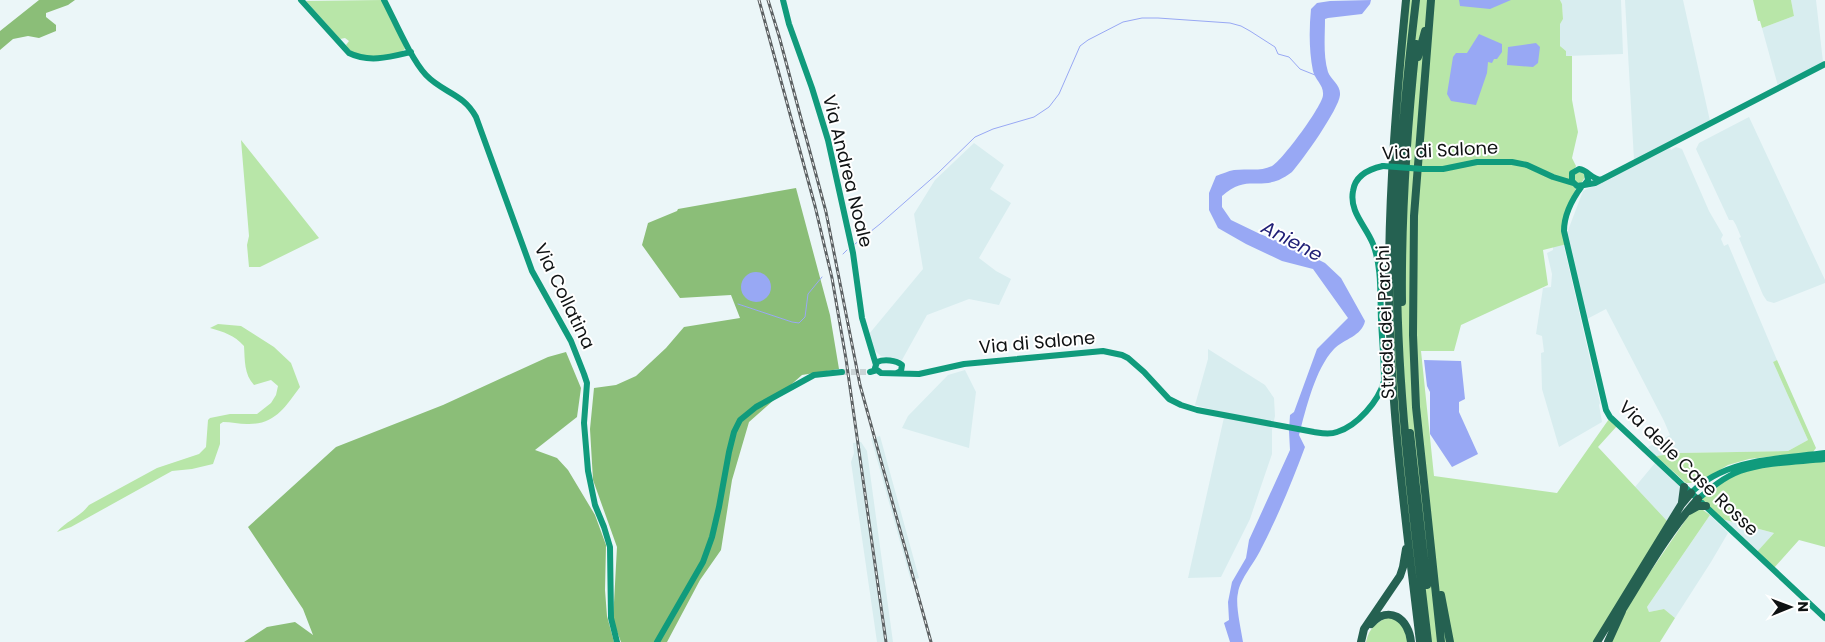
<svg xmlns="http://www.w3.org/2000/svg" width="1825" height="642" viewBox="0 0 1825 642" font-family="Poppins,sans-serif">
	<rect width="100%" height="100%" fill="#ebf6f8"/>
	<path fill="#d8edef" d="M1560,0H1621L1623,54L1566,56V51L1560,46V23L1563,19L1562,4Z
		M1625,0H1683L1710,121L1634,160Z
		M1791,0H1816L1823,62L1778,86L1762,28L1794,16Z
		M1749,117L1825,280V283L1774,303L1767,301L1763,295L1739,238L1741,237L1736,225L1733,220H1729L1696,149L1699,143Z
		M974,143L1004,165L990,189L1011,203L979,258L996,271L1011,279L999,305L969,299L927,315L902,360L881,356L874,350L869,334L923,269L914,214L935,180Z
		M1676,147L1682,149L1709,211L1723,235L1721,239L1724,246L1728,244L1777,360L1773,362L1808,440L1788,451L1679,453L1656,456L1648,447L1670,435L1664,421L1606,309L1587,319L1567,233L1583,191L1670,148L1671,150Z
		M1562,238L1600,403L1599,405L1602,422L1559,447L1542,389L1541,353L1544,352L1542,336L1536,334L1543,288L1551,287L1552,274L1547,253L1553,250V239Z
		M1208,349L1265,385L1274,398L1275,416L1272,430V454L1259,492L1250,519L1221,577L1188,578L1225,413L1195,405L1208,359Z
		M965,370L976,392L969,448L902,428L908,416L948,375Z
		M880,436L919,578L911,581L871,438Z
		M861,442L867,451L893,642H877L851,462L854,453L853,443Z
		M1655,463L1682,489L1680,501L1668,522L1635,487Z
		M1710,515L1728,533L1711,562L1675,618L1664,609L1649,612L1647,607Z
		M1721,519L1774,533L1758,551Z"/>
	<path fill="#b8e6a8" d="M382,0L402,37L405,49L401,52C383,55 358,64 346,45L349,41L345,38L340,39L306,1Z
		M1405,0H1560L1562,4L1563,19L1560,24V46L1566,51V56H1572V100L1578,132L1572,158L1576,166L1573,172L1579,171L1584,174L1585,177L1582,182L1576,185L1575,195L1566,220L1567,244L1543,250L1548,285L1461,325L1454,351H1421L1434,476L1557,493L1609,419L1617,426L1598,447L1668,522L1595,642H1418L1389,349L1385,272L1388,199Z
		M1753,0H1791L1794,16L1762,28L1760,21H1758Z
		M241,140L319,238L260,267H249L247,245L249,236Z
		M218,324L241,326L274,347L291,363L300,387C285,407 275,425 247,424C239,424 231,422 223,422L220,424V444L213,464L192,469L172,471L71,527L57,532C66,521 80,517 89,505L157,468L199,454L206,447L208,420L210,418L230,414H257L271,403L276,395L278,386L271,380L254,385C244,374 245,361 244,346C234,335 224,332 210,328Z
		M1777,360L1816,448L1813,452L1749,459L1728,465L1698,483H1686L1656,456L1679,453L1788,451L1808,440L1773,362Z
		M1825,459V547L1799,540L1773,569L1756,553L1774,533L1718,518L1698,499L1740,471Z
		M1697,510H1703L1710,515L1647,607L1649,612L1664,609L1675,618L1660,642H1610L1631,600L1689,515Z
		M1388,617L1399,620L1410,642H1366C1369,628 1376,623 1388,617Z"/>
	<path fill="#8bbe78" d="M39,0H75L68,5L46,13V17L56,25V31L39,38L28,36L13,39L0,50V31Z
		M796,188L830,315L839,369L802,375L749,422L732,480L721,550L700,580L667,642H621L613,621L617,547L593,480L590,429L594,388L616,385L636,376L666,348L684,327L740,318L731,295L680,298L642,245L648,223L677,211L678,209Z
		M566,352L581,388L577,417L535,450L557,458L568,470L595,515L606,545L605,590L607,616L614,642H244L267,627L295,622L313,635L303,609L248,527L336,447L443,405L548,357Z"/>
	<path fill="#98a8f4" d="M1371,0L1370,4L1362,14L1328,18L1325,19C1325,36 1323,56 1328,72C1331,80 1341,85 1340,95C1339,109 1302,161 1292,172C1288,175 1283,178 1279,180C1256,189 1245,175 1222,196V207L1231,220L1260,234L1293,247L1325,263L1341,278L1365,321C1362,336 1344,339 1334,349C1315,369 1306,409 1299,435L1305,447C1292,482 1278,516 1261,549C1255,562 1240,579 1238,593C1235,604 1241,629 1243,642H1230L1224,623L1229,620L1228,602L1232,582L1246,558L1249,540L1290,450L1289,431L1290,415L1294,412L1317,349L1348,318L1313,269L1282,261L1246,244L1218,228L1209,210V193L1216,176C1222,174 1228,171 1234,170C1248,168 1259,172 1272,166C1282,161 1323,105 1323,95C1324,85 1315,80 1313,71C1309,51 1309,30 1311,9L1317,3L1330,1Z
		M1459,0H1511L1490,9L1460,6Z
		M1479,34L1502,44V52L1497,59H1494L1492,63L1488,62L1487,73L1476,105L1451,101L1447,94L1453,57L1456,53H1467Z
		M1536,43L1540,47L1538,63L1533,67L1507,65L1508,47Z
		M741 287a15 15 0 1 1 30 0a15 15 0 1 1-30 0Z
		M1424,360L1461,361L1465,399L1459,402V412L1478,454L1452,467L1430,434V392L1427,386Z"/>
	<g fill="none" stroke-linecap="round" stroke-linejoin="round">
		<path stroke="#98a8f4" stroke-width="1" d="M855,244L880,224L938,173L975,137L993,129L1034,117L1049,107L1059,94L1080,46L1088,40L1123,22L1142,18H1158L1230,23L1241,26L1250,31L1275,47L1278,54L1289,57L1300,69L1315,75
			M843,254L847,250
			M738,304L792,322L799,323L805,317L808,294L822,277"/>
		<path stroke="#cad4d6" stroke-width="6" stroke-dasharray="6 3" stroke-linecap="butt" d="M842,372H870"/>
		<path stroke="#109b7c" stroke-width="6" d="M301,0L349,53C369,63 390,57 411,52
			M384,0C395,21 411,59 426,75C443,93 463,93 476,117L532,271L571,341L584,374L587,383L584,423L588,471L595,505L604,527L610,547L611,618L617,642
			M783,0L789,24L812,88L828,140L853,253L862,318L876,365
			M1423,169H1443L1477,162H1512L1527,165L1553,177L1573,183
			M1587,174L1588,180L1584,185L1577,186L1572,181V173L1579,169C1588,170 1591,179 1601,180
			M1584,185L1595,183L1825,64
			M1582,186C1573,198 1564,215 1564,231L1606,410L1610,417L1825,618
			M875,368L877,362C884,359 896,360 902,365L901,371L897,373
			M870,372L877,370L881,373L919,374L964,364L1103,351L1122,355L1128,358L1144,372L1169,399L1181,405L1197,410L1314,432C1321,433 1329,435 1337,432C1357,426 1379,401 1384,381C1384,361 1382,340 1381,320C1380,295 1382,267 1373,244C1366,226 1349,212 1353,191C1355,176 1369,169 1383,166
			M1691,493C1726,458 1779,459 1825,453
			M1698,499C1711,488 1724,477 1740,471C1766,462 1797,462 1825,459
			M657,642L703,562L712,537L719,507L729,452L734,432L740,420L756,407L814,375L842,372"/>
		<path stroke="#256151" stroke-width="8" d="M1406,0C1397,93 1389,186 1389,280C1389,401 1406,522 1420,642
			M1416,0C1405,93 1396,186 1397,280C1398,401 1414,522 1428,642
			M1431,0L1414,216L1413,335L1416,407L1441,642
			M1418,57L1425,31
			M1402,302C1401,215 1407,129 1416,44
			M1410,433L1427,585
			M1682,502L1684,487
			M1689,511L1698,506H1706
			M1441,595L1450,642
			M1619,615C1644,575 1667,533 1698,499
			M1371,624C1389,604 1409,619 1411,642
			M1361,642L1364,629L1400,576L1403,567L1406,549
			M1597,642L1681,505L1691,493
			M1608,642L1622,611"/>
		<defs>
			<path id="rail" d="M759,0L815,206L832,278L846,359L886,642
				M768,0L779,36L826,212L860,385L931,642"/>
		</defs>
		<use href="#rail" stroke="#5c6163" stroke-width="3"/>
		<use href="#rail" stroke="#fff" stroke-width="1" stroke-dasharray="4" stroke-linecap="butt"/>
		<path stroke="#109b7c" stroke-width="6" d="M1383,166L1423,169"/>
	</g>
	<g text-anchor="middle" dominant-baseline="central" stroke-width="4" stroke-linejoin="round" paint-order="stroke">
		<g font-size="18" fill="#0f1213" stroke="#fff">
			<text transform="translate(1440 150) rotate(-3)">Via di Salone</text>
			<text transform="translate(848 171) rotate(76)">Via Andrea Noale</text>
			<text transform="translate(565 296) rotate(64)">Via Collatina</text>
			<text transform="translate(1385 322) rotate(-92)">Strada dei Parchi</text>
			<text transform="translate(1037 342) rotate(-5)">Via di Salone</text>
			<text transform="translate(1689 468) rotate(44)">Via delle Case Rosse</text>
		</g>
		<g font-size="19" font-style="italic" fill="#212076" stroke="#fff">
			<text transform="translate(1292 241) rotate(28)">Aniene</text>
		</g>
	</g>
	<g transform="translate(1790 607) rotate(89)" stroke="#ffffff" stroke-width="4" paint-order="stroke">
	<path d="M0-4L9 19L0 12L-9 19Z" fill="#0f1213"/>
	<text y="-8" font-size="14" font-weight="bold" text-anchor="middle" fill="#0f1213">N</text>
	</g>
</svg>
